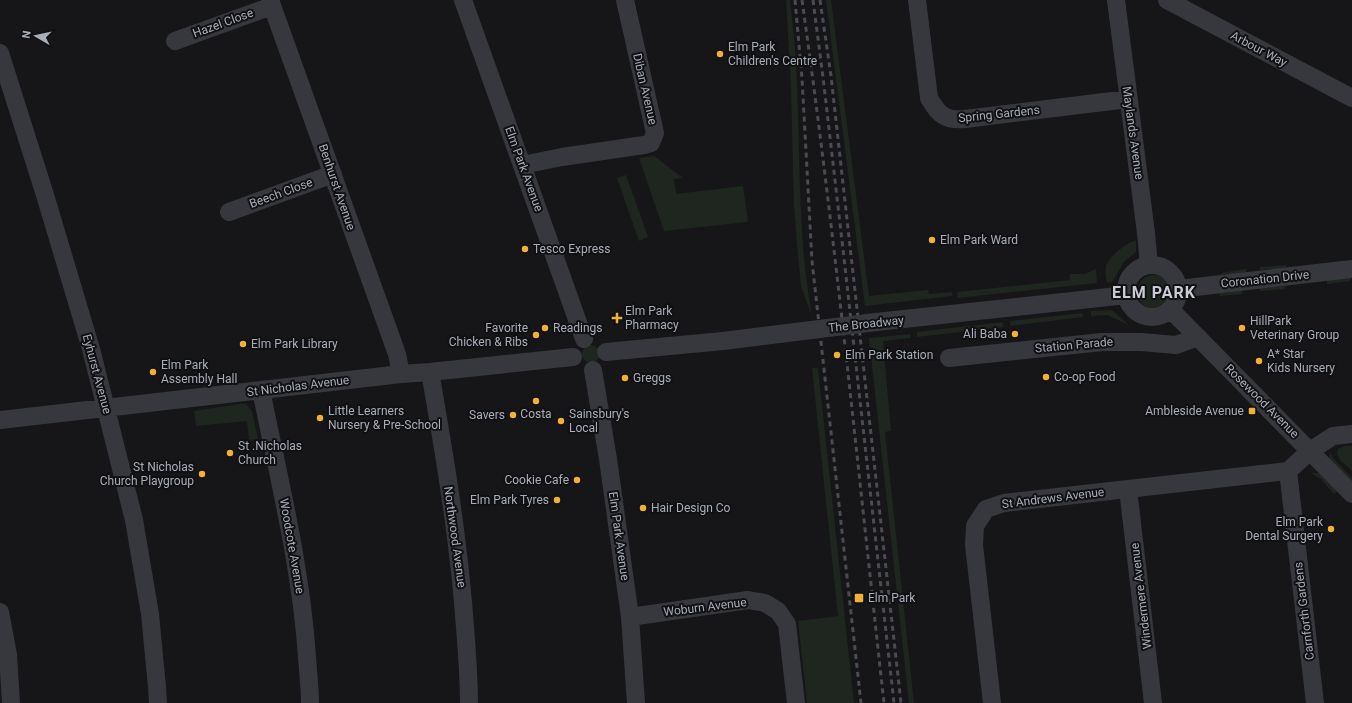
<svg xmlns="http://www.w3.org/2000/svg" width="1352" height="703" viewBox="0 0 1352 703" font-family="Roboto,sans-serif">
	<rect width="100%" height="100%" fill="#161618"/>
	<path fill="#1e261f" d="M786,0H790C793,27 796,55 797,82C800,160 798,239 812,316L801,286L797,244L794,206L791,87Z
		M826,0H831L869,296L928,290L929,294L952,292V296L865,306Z
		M654,156L683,178L674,179L676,194L743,186L748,221L747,222L664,231L639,158Z
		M626,175L648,237L639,241L617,178Z
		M1136,240V252L1124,262L1113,281L1107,283C1106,278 1105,272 1106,267C1107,257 1127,243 1136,240Z
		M1286,265V268L1260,270V267Z
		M1096,269L1097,283L958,298L957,292L1070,280V274H1085Z
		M1246,269V273L1221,275V273Z
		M1137 292a17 17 0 1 1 34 0a17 17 0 1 1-34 0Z
		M1350,278V281L1327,284V280Z
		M1285,286V289L1260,291V288Z
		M1243,290L1242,294L1220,296L1219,293Z
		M1112,310L1129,325L1107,315L1091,316V311Z
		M1082,313L1083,317L1010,326V321Z
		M1002,322L1003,327L917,337V332Z
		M911,334L910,338L883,341L891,431L885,432L914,703H909L869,338Z
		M582 354a9 9 0 1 1 18 0a9 9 0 1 1-18 0Z
		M812,368H818L854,703H807L798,621L838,616Z
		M240,404H246L252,411L258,439L249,440L247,421L196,426L194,411Z
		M1345,446H1352V471L1340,460L1337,453L1338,449Z
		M1330,452L1334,459L1352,478V482L1329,459Z
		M1311,473H1318L1320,474L1337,491L1334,494L1321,479Z"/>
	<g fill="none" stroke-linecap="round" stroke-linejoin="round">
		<path stroke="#37383d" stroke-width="18" d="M270,0L397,354L401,374
			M463,0L584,339
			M917,0L929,98C938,114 945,121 965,119L1128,99
			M1116,0L1146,233L1149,265
			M1167,0L1352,98
			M175,41L272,6
			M0,53L45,195L91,349L134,520L150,614L157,687L158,703
			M522,165L562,157L644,145L651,143L655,133L625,0
			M229,212L333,174
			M1126 291a26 26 0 1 1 52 0a26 26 0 1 1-52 0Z
			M1178,289L1352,269
			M1171,310L1352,494
			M876,322L1127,295
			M606,352L723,341
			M949,358L1102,342H1141L1176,345L1198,337
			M593,370L608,459L630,617L636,703
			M430,372C445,457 459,542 465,627C467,653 469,678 469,703
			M261,390C279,479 301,567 307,657C308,672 310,688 310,703
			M0,420L401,374L430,372L573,357
			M1288,471L1315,703
			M1128,489L1153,703
			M0,612L8,655L11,703
			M630,617L748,600L765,603L778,611L787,624L796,703
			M992,703L974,545L975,526L986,509L1004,503L1288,471L1310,451L1333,436L1352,434"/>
		<path stroke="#4a4c52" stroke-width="3" stroke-dasharray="5 4" stroke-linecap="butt" d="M795,0L802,78L812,261L861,703
			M802,0C835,234 858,469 884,703
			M813,0L823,77L844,258L894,703
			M820,0L831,76L901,703"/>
		<path stroke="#37383d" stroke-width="18" d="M723,341L876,322"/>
	</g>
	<g fill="#f2b134" stroke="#111113" stroke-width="1.5">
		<circle cx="720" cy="54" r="4"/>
		<circle cx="932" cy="240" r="4"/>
		<circle cx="525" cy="249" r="4"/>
		<path d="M615 312h4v4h4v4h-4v4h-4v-4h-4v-4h4z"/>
		<circle cx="545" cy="328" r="4"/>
		<circle cx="1242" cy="328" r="4"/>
		<circle cx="1015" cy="334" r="4"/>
		<circle cx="536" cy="335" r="4"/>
		<circle cx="243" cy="344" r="4"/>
		<circle cx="837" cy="355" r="4"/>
		<circle cx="1259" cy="361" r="4"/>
		<circle cx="153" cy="372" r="4"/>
		<circle cx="1046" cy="377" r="4"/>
		<circle cx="625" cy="378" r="4"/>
		<circle cx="536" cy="401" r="4"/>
		<rect x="1248" y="407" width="8" height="8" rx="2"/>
		<circle cx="513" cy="415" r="4"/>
		<circle cx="320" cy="418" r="4"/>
		<circle cx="561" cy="421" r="4"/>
		<circle cx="230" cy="453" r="4"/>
		<circle cx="202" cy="474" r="4"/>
		<circle cx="577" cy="480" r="4"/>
		<circle cx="557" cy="500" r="4"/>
		<circle cx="643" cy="508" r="4"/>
		<circle cx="1331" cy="529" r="4"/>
		<rect x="854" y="593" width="10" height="10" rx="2"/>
	</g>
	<g text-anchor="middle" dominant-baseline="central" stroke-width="4" stroke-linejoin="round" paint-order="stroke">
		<g font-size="12" fill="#a8adb8" stroke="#111113">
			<text transform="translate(223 23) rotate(-20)">Hazel Close</text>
			<text transform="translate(1259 49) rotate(28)">Arbour Way</text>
			<text transform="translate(645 89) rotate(77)">Diban Avenue</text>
			<text transform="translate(999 114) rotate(-6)">Spring Gardens</text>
			<text transform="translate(1133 133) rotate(82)">Maylands Avenue</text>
			<text transform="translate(524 169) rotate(70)">Elm Park Avenue</text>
			<text transform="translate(337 187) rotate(71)">Benhurst Avenue</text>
			<text transform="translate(281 193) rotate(-20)">Beech Close</text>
			<text transform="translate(1265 279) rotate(-6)">Coronation Drive</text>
			<text transform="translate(866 324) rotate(-6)">The Broadway</text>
			<text transform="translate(1074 345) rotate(-5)">Station Parade</text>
			<text transform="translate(97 374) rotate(75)">Eyhurst Avenue</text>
			<text transform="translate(298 386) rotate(-7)">St Nicholas Avenue</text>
			<text transform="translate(1262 401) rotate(45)">Rosewood Avenue</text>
			<text transform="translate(1053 498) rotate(-7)">St Andrews Avenue</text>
			<text transform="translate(619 536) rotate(82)">Elm Park Avenue</text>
			<text transform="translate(455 537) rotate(82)">Northwood Avenue</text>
			<text transform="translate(292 546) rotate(80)">Woodcote Avenue</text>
			<text transform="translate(1141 596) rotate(-97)">Windermere Avenue</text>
			<text transform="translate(705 607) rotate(-7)">Woburn Avenue</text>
			<text transform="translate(1304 611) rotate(-97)">Carnforth Gardens</text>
		</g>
		<g font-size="12" fill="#a8adb8" stroke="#111113" text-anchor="start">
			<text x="728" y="47">Elm Park<tspan x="728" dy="14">Children's Centre</tspan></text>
			<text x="940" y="240">Elm Park Ward</text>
			<text x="533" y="249">Tesco Express</text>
			<text x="625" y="311">Elm Park<tspan x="625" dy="14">Pharmacy</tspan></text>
			<text x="1250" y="321">HillPark<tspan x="1250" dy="14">Veterinary Group</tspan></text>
			<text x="528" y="328" text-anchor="end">Favorite<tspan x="528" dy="14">Chicken &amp; Ribs</tspan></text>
			<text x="553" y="328">Readings</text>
			<text x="1007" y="334" text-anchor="end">Ali Baba</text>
			<text x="251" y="344">Elm Park Library</text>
			<text x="1267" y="354">A* Star<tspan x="1267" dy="14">Kids Nursery</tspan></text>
			<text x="845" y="355">Elm Park Station</text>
			<text x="161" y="365">Elm Park<tspan x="161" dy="14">Assembly Hall</tspan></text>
			<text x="1054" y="377">Co-op Food</text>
			<text x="633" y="378">Greggs</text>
			<text x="328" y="411">Little Learners<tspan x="328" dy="14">Nursery &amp; Pre-School</tspan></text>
			<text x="1244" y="411" text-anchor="end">Ambleside Avenue</text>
			<text x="536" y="414" text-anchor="middle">Costa</text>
			<text x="569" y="414">Sainsbury's<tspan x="569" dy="14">Local</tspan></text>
			<text x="505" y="415" text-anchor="end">Savers</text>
			<text x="238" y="446">St .Nicholas<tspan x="238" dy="14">Church</tspan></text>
			<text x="194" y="467" text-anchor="end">St Nicholas<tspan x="194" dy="14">Church Playgroup</tspan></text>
			<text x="569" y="480" text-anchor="end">Cookie Cafe</text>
			<text x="549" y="500" text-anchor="end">Elm Park Tyres</text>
			<text x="651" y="508">Hair Design Co</text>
			<text x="1323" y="522" text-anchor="end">Elm Park<tspan x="1323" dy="14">Dental Surgery</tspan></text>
			<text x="868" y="598">Elm Park</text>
		</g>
		<g font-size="16" font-weight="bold" letter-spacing="1" fill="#c9ccd4" stroke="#111113">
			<text x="1154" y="292">ELM PARK</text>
		</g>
	</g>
	<g transform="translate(36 36) rotate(279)" stroke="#111113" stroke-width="3" paint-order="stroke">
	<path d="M0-3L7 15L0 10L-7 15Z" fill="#a8adb8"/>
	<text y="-6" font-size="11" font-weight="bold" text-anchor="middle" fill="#a8adb8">N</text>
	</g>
</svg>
